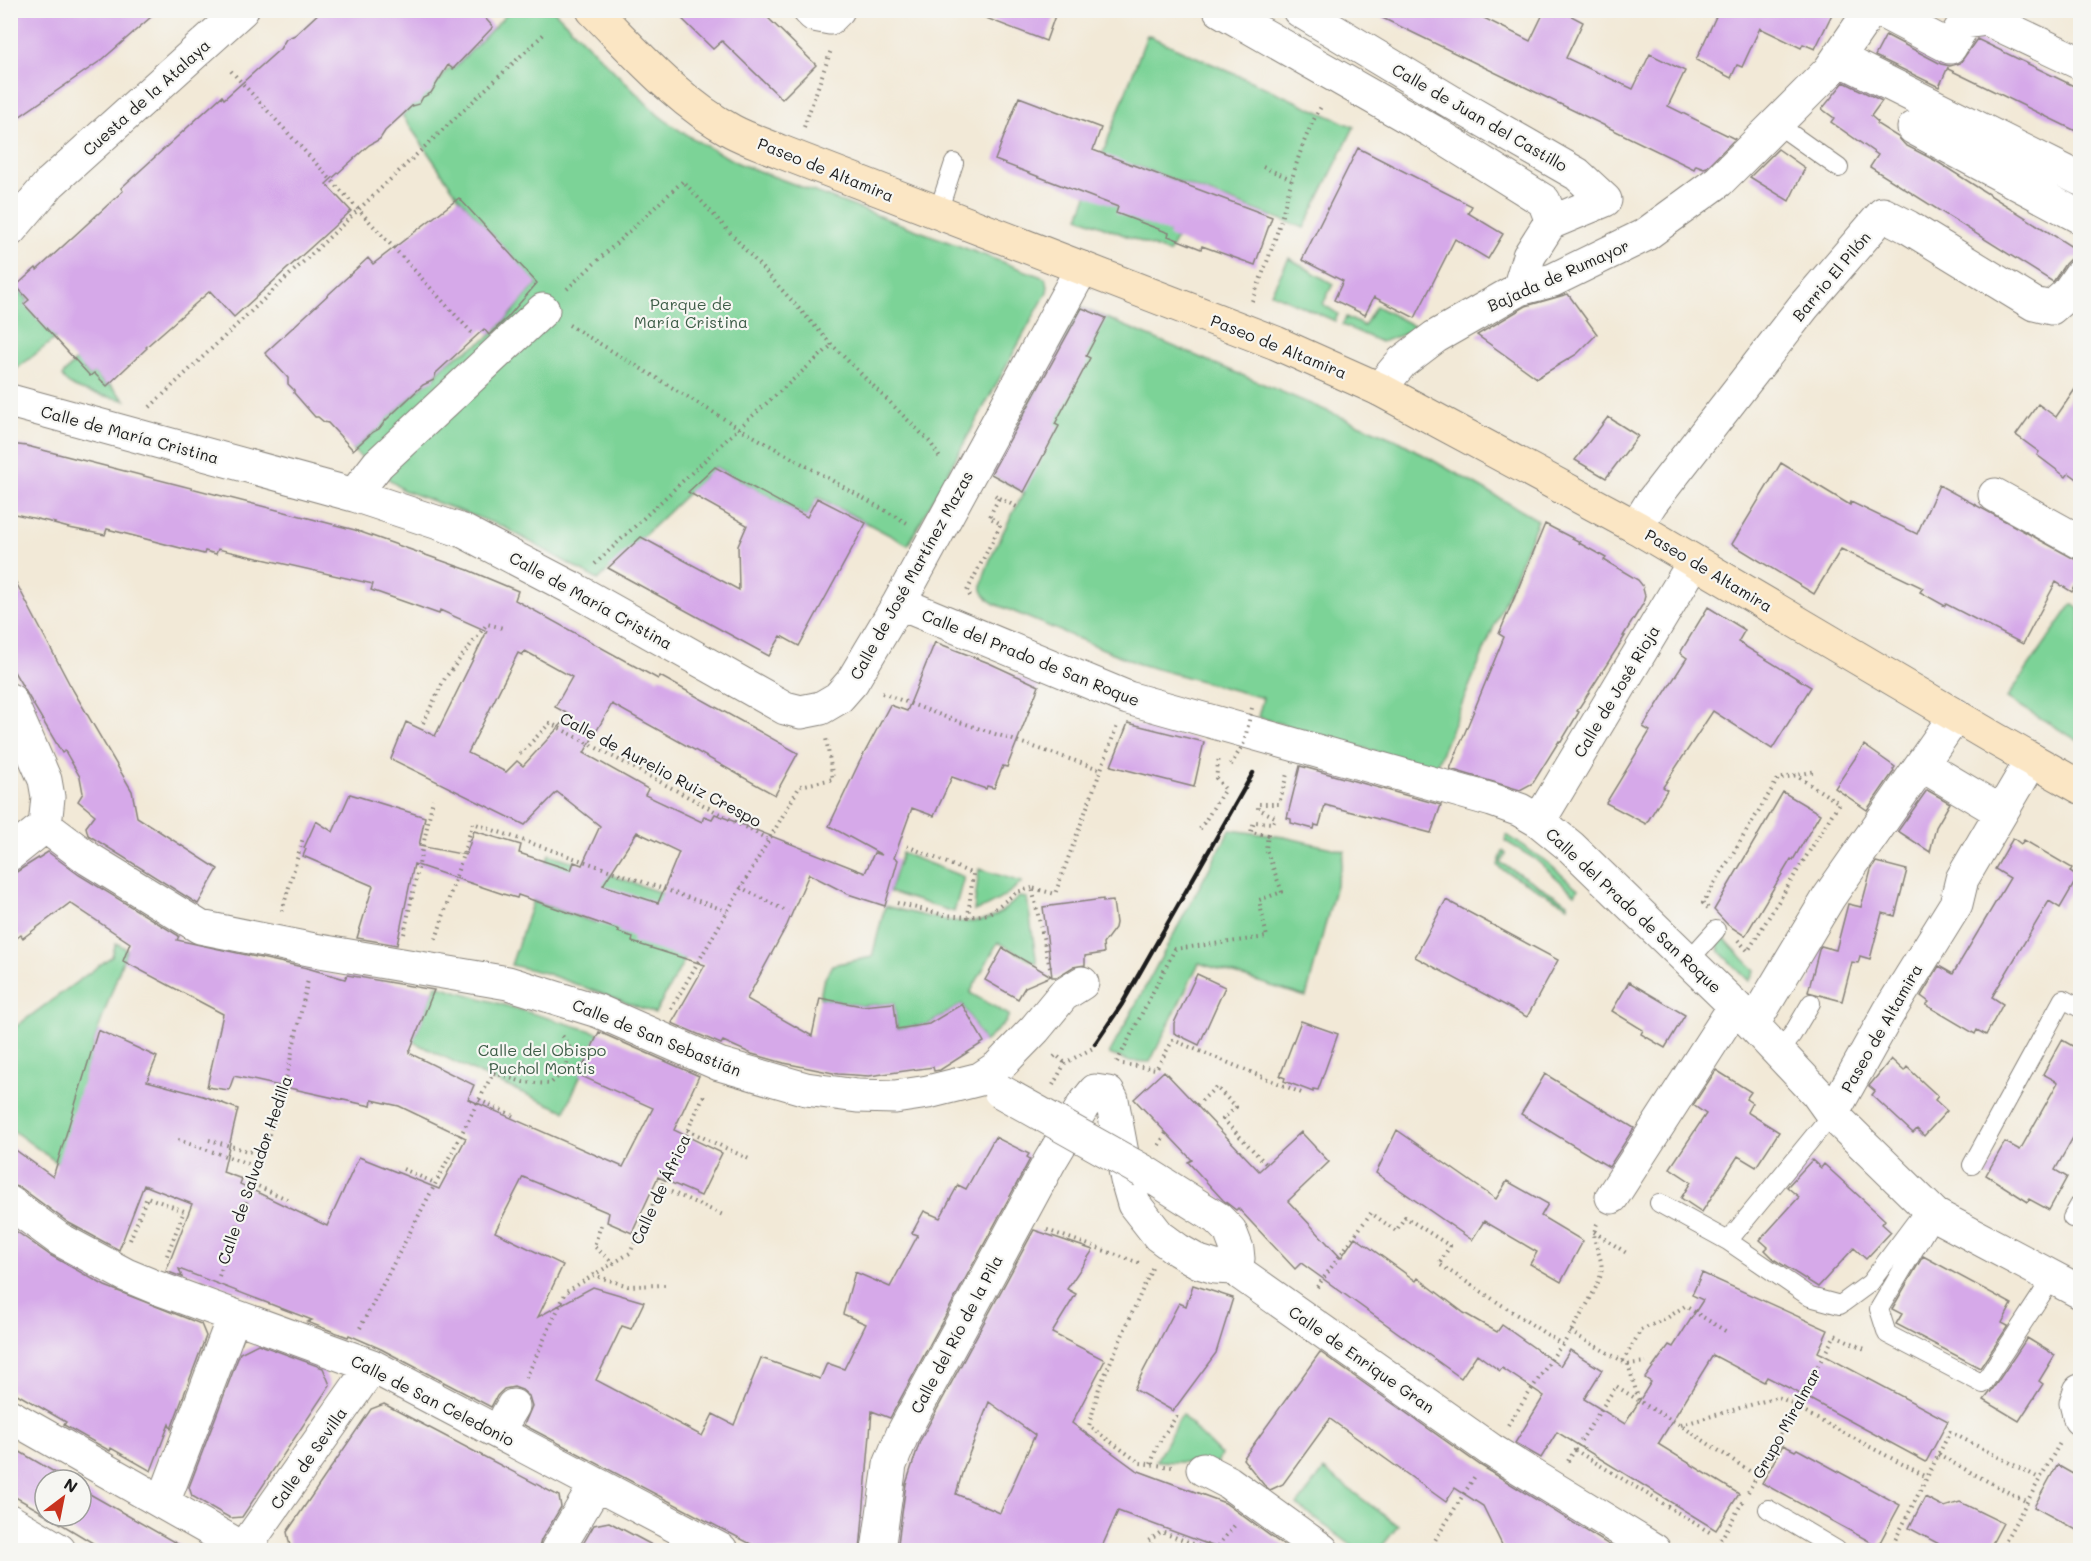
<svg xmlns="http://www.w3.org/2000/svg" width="2091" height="1561" viewBox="0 0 2091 1561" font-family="Mali,sans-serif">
	<rect width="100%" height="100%" fill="#f6f6f2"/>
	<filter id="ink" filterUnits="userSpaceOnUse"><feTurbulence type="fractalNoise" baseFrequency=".0167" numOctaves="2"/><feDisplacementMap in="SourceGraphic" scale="12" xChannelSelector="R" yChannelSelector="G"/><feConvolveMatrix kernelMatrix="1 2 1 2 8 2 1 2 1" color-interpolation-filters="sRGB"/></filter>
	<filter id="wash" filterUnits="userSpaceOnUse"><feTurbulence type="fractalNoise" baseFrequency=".008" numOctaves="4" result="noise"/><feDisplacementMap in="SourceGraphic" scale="24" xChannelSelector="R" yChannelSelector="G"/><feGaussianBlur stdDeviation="1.35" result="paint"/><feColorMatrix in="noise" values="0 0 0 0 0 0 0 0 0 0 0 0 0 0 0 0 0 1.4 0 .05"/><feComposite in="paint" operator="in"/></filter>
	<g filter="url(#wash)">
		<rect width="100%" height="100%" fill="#f2e9d7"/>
		<path fill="#7bd397" stroke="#4c785a" stroke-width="1.5" d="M510,11H554L657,114C683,135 712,149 740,164L1045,278L1048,286L1047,292L908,545L818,497L807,517L715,467L598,580L504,527L403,490L352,450C361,442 379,431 384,421L425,384L433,380C447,355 471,352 491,335C509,320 521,299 537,284L459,198L402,115L412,106L419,103L422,97L443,77L442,75L451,67L453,69Z
			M1147,35L1354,127L1304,228L1134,165L1169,233L1176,239L1169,253L1079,217Z
			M1289,258L1333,284L1323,304L1338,314L1335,321L1271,293Z
			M16,286L28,300L25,304L56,338L15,370H11L10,291Z
			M1376,306L1418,328L1416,330L1381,342L1342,325L1346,317L1364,326Z
			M1080,307L1401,442L1538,520L1435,769L1258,717L1263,698L1139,664L995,604C989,601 984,596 982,590C979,573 1015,510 1024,492L991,474Z
			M76,360L87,364L83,369L90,376L94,372L106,386L109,384L125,400C108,396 68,392 62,376Z
			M2072,604L2080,610V742L2007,698Z
			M1230,830L1284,837L1345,851L1306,997L1199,963L1150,1062L1128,1061L1109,1054Z
			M1507,835L1547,862L1578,889L1575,894L1535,859L1505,841Z
			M1503,851L1506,854L1501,863L1568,903V906L1501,869L1498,865Z
			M902,853L964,877L954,912L889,892Z
			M549,854L574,862L568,878L545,870L535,902L596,923L607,891L591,868L712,911L655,1013L545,973L511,965Z
			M979,869L1022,882C1007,896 993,905 974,911Z
			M1019,897L1027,898L1037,964L998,942L970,993L1009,1015L1005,1023L984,1042L962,1004L929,1024L897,1029L894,1003L862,1006L820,998L823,982L832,965L872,957L885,906C913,913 961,928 988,919C1000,915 1010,905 1019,897Z
			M1721,935L1755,971L1749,981L1720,952L1718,945Z
			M116,943L127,949L98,1030L59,1164L11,1129L10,1031L112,956Z
			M436,985L599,1033L565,1111L490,1079L413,1042Z
			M1182,1414L1195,1429L1221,1455L1214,1470L1200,1463L1156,1461Z
			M1324,1470L1398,1526L1379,1550H1358L1297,1505Z"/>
		<g id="blocks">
			<path fill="#d6a9e9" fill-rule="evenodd" d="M19,10H159L103,59L10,123V16Z
				M322,10H478L493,27L453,69L448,65L431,93L423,97L419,104L412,106L385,131L380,139L369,145L326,184L351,211L234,317L210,291L146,347L147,348L107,386L94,373L90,376L24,304L29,300L16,286L36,268L37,270L123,191L121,188L222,96L224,99L280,49L286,39L295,35Z
				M673,10H760L816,65L782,99L722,41L713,49Z
				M973,10H1057L1046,41L973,13Z
				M1366,10H1468L1530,41L1545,10H1560L1583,22L1566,58L1633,89L1650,54L1685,71L1668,106L1735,139L1707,167L1704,168L1696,165L1694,169Z
				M1719,10H1834L1815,49L1803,44L1801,48L1760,28L1742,67L1737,65L1731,78L1696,60Z
				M1886,35L1941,64L1950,66L1960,63L1977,39L2080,89V133L1948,69V67L1939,87L1875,56Z
				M1844,82L1882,101L1871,116L1878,122L1877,124L1898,137L1905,145L1936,161L2080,252L2079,257L2071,258L2065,264L2053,282L1870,167L1878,155L1831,122L1834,118L1822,109Z
				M1019,97L1101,128L1093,150L1272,217L1255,265L1202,246L1201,249L1168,236L1169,233L1116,213L1118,207L995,160Z
				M1358,148L1472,206L1468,213L1503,234L1488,259L1455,239L1415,318L1374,297L1365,315L1334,300L1343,281L1302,260Z
				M1778,149L1805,168L1789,201L1750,177Z
				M459,198L537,283L507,318L489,335L484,329L436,373L434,380L423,385L386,420L379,429L373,432L353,450L328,423L324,422L318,417H315L294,393V390L288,384V378L265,353L368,258L373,264Z
				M1568,294L1597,334L1577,354L1537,378L1477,335L1526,306Z
				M1082,308L1106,318L1086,356L1090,358L1055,424L1059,426L1024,492L991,474Z
				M2080,382V481L2069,473L2066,477L2037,455L2039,452L2016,435L2038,404L2056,417Z
				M1608,417L1638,436L1606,478L1575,460Z
				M10,444L27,446L355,530L468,570L518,591L515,600L658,679L660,676L798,753L775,795L612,704L584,753L648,789L645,795L702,822L704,816L712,819L715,814L865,873L874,853L882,855L829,826L859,763L890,705L907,711L935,642L989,663L1039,686L1007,767L1003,766L994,788L987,786L986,789L952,777L934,816L912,808L894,858L898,860L885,906L848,894L809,874L787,925L747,999L812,1036L820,998L862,1006L894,1003L897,1029L929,1024L962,1004L984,1042L940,1070L934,1071L933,1067L869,1076L838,1074L784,1063L752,1054L723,1041L721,1044L672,1023L705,965L632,942L633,937L618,932L619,930L518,895L517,898L503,894L414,864L397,945L357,938L373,886L303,856L306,849L304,848L316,821L333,832L350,794L425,817L419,846L466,855L474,831L521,845L519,853L571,870L574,862L582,865L600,826L557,792L525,825L391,759L406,722L435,736L487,631L440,610L439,614L371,590L373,584L218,549L216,554L205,551L204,554L107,529L105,535L69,528L54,524L55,523L10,513ZM525,651L572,677L555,707L570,715L523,766L517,761L506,772L468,753L518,653L522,655ZM637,832L679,852L658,903L603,885Z
				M1781,463L1850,505L1851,502L1917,534L1939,485L2080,562V578L2072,592L2056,582L2023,644L1946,604L1945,606L1920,592L1923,588L1841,549L1814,594L1732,544Z
				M715,467L807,517L817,498L866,523L799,646L781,636L769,656L608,568L641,537L739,590L738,546L747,525L688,492Z
				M1545,524L1580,542L1579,543L1606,558L1604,560L1638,580L1642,585L1645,596L1643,604L1623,636H1625L1577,711L1579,712L1561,742L1559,741L1533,783L1520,790L1450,769L1504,637L1499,634Z
				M10,571L70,685L132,791L137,817L218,869L198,904L88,835L86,827L95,815L78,801L83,793L80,777L65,751L62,753L10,665Z
				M1708,607L1745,630L1738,642L1811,687L1772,749L1713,711L1663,787L1667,790L1646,824L1606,803L1650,731L1643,727L1687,658L1680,653Z
				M1128,723L1204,742L1194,787L1111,766Z
				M1864,745L1895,767L1893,770L1894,771L1867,810L1835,788Z
				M1300,766L1441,805L1431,833L1325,805L1319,826L1315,825L1314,829L1291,823V819L1287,818Z
				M1927,790L1950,803L1936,827L1930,852L1898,831Z
				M1783,792L1820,814L1793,860L1791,859L1745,936L1728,925L1714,910Z
				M2013,838L2021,844L2024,840L2072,868L2070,872L2078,877L2060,908L2049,901L1992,997L2003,1004L1986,1035L1977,1030L1975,1034L1926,1005L1929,1002L1921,996L1939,966L1953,974L2010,878L1995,869Z
				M48,852L79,875L179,936L177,940L307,968L345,979L347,975L434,990L409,1053L474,1085L468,1099L623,1167L653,1108L579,1075L599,1032L699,1076L674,1130L722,1153L701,1196L658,1177L632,1233L607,1222L609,1213L523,1177L495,1232L563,1265L538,1317L593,1287L644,1302L631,1329L622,1326L596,1380L702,1436L713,1414L734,1425L761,1358L820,1379L827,1363L844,1369L866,1324L843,1314L855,1272L890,1287L918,1235L912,1233L924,1211L940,1218L958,1185L966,1189L995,1137L1029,1154L1027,1157L1030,1159L890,1418L872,1411L860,1551H764L524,1425L532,1406L529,1396L522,1390L514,1387L504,1389L497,1396L491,1407L381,1349L349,1335L348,1337L307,1322L312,1320L179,1269L182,1277L166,1271L192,1204L144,1185L119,1250L69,1223L21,1188L10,1185V1146L53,1177L98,1030L157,1057L147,1081L203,1096L238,1109L223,1172L242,1179L240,1184L327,1226L359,1157L439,1189L466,1138L399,1106L372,1100L371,1106L234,1076L229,1090L207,1087L223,1014L123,961L130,943L70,903L23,938L21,935L10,943V876Z
				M1876,862L1907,870L1895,916L1882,913L1870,959L1860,956L1858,963L1852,962L1842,1001L1808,992L1819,950L1821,946L1836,950L1848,904L1861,907L1871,870Z
				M1103,899V902L1113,901L1116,923L1115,928L1103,944L1104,953L1085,956V965L1073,967L1057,977H1052L1043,907Z
				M1446,900L1558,960L1527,1017L1415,957Z
				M1003,948L1051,976L1025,987L1018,999L985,980Z
				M1197,974L1225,987L1199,1045L1174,1033V1023Z
				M1629,982L1685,1015L1665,1048L1641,1034L1643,1030L1612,1011Z
				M1301,1021L1338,1034L1318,1090L1313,1089V1092L1284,1081L1285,1078L1280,1076Z
				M2062,1040L2076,1048L2080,1041V1125L2055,1170L2067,1177L2049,1210L2029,1199L2028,1202L1986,1175L2005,1142L2020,1150L2058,1082L2043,1074Z
				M1891,1059L1904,1071L1907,1067L1927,1086L1938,1096L1935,1100L1947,1111L1924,1136L1917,1129L1913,1133L1872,1095L1875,1091L1869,1086Z
				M1716,1070L1751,1092L1746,1099L1752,1103L1747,1112L1779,1132L1756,1167L1738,1156L1702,1212L1681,1198L1691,1182L1670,1168L1706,1114L1693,1105Z
				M1164,1071L1259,1171L1301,1132L1329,1162L1288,1201L1341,1258L1355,1237L1416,1281L1418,1278L1464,1313L1497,1332L1502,1325L1560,1366L1570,1350L1602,1370L1584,1399L1625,1424L1651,1382L1645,1378L1669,1345L1673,1347L1703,1300L1692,1295L1702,1273L1828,1330L1818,1352L1948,1421L1926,1462L1791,1389L1767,1377L1764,1382L1713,1355L1658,1444L1739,1494L1716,1530L1557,1432L1541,1458L1515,1443L1544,1396L1502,1368L1500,1371L1477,1354L1461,1378L1301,1263L1295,1269L1238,1208L1236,1210L1223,1200L1188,1162L1192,1160L1134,1099Z
				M1545,1074L1634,1128L1609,1167L1521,1114Z
				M1397,1130L1496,1199L1507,1181L1548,1204L1541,1216L1583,1241L1561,1282L1530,1264L1537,1252L1484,1221L1472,1240L1376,1173Z
				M1812,1160L1821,1168L1824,1164L1848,1186L1885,1220L1882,1224L1891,1232L1866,1259L1854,1248L1818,1287L1775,1260L1765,1250L1768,1247L1760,1240L1799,1197L1787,1187Z
				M10,1227L50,1255L105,1286L201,1324L206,1336L171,1429L169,1424L151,1471L111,1448L110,1451L64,1425L66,1422L10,1390Z
				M1034,1230L1093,1250L1067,1289L1076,1294L1052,1333L1105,1360L1072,1423L1136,1470L1225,1503L1291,1551H1226L1118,1511L1100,1551H897L906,1484L920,1441ZM989,1402L1035,1435L1000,1513L956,1494L963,1470Z
				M1923,1256L2012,1304L2002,1323L2008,1326L1980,1368L1896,1324L1902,1314L1892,1309Z
				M1193,1285L1233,1298L1216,1353L1173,1411L1134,1389L1179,1303L1186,1306Z
				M2027,1338L2055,1355L2039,1381L2043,1384L2019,1421L1984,1400L1992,1390Z
				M258,1344L323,1368L330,1385L242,1517L230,1518L192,1496L189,1487L240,1353Z
				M1320,1352L1480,1465L1619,1551H1505L1483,1506L1455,1488L1446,1502L1330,1419L1283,1484L1270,1490L1264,1485L1243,1459Z
				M384,1404L559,1496L561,1507L541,1540L538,1551H291L287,1532L371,1409Z
				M1783,1445L1795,1451L1797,1449L1900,1505L1878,1546L1762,1483Z
				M10,1446L68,1480H45V1514L10,1494Z
				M2057,1465L2080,1478V1532L2034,1507Z
				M81,1489L190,1551H106L48,1516H81Z
				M1925,1497L1944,1507L1960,1502L2003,1523L1988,1551H1952L1909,1528Z
				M609,1522L663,1551H579L594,1525Z"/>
		</g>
	</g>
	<g filter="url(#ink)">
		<use href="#blocks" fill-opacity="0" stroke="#87827a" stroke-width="1.5"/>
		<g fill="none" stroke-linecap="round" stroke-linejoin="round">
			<defs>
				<path id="lane" d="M1777,124L1839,168
					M938,212L954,163
					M1689,960L1716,930
					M1778,1051L1792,1035L1811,1003
					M1972,1165L2063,999L2080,1008
					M1659,1203L1728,1241L1810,1297L1840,1305L1870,1283L1927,1207
					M1935,1215L1879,1309L1887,1334L1983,1384L2053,1277
					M2072,1218L2080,1204
					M1728,1241L1832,1114
					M1768,1509L1837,1550"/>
				<path id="street" d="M809,10L814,15L830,18L838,10
					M1220,10L1432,131L1544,201L1549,214L1550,223
					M1299,10L1450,101L1577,174L1605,200L1550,223L1529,256L1519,289
					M1879,10L1950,47L1965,22L1987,19L2080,63
					M1838,58L2080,179
					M1914,128L2080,217
					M10,230L50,183L242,10
					M1379,389L1402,362L1435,337L1519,289L1553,280L1645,235L1719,181L1829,71L1862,23L1867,10
					M10,401L354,495L463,531L570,587L785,708L801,712L821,708L838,698L852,682L899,603L1082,268
					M354,495L378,464L543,310
					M1995,495L2080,542
					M1636,527L1651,503L1804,306L1883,214L1908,227L2034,304L2051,308L2067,294L2080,275
					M899,603L1128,698L1492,800L1520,810L1539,821L1571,847L1735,1006L1817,1093L1832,1114L1935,1215L2080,1292
					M10,700L45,780L48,797L45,826L10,854
					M1922,765L2001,812
					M1539,821L1694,562
					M45,826L89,859L200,927L314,950L508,983L598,1011L719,1064L806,1089L857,1096L895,1097L928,1092L980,1079L998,1067L1035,1029L1063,995L1082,983
					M1753,1024L1829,897L1956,715
					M1832,1114L1889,1012L1956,904L1962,879L2032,760
					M1143,1171L1217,1218L1230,1231L1237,1249L1238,1259L1233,1268
					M1612,1197L1735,1006
					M10,1203L59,1239L126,1275L155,1287L372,1366L721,1550
					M1233,1268L1491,1450L1654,1550
					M2080,1391L2076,1403L2080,1419
					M10,1416L246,1550
					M507,1416L513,1406
					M1203,1469L1228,1482L1322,1550
					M163,1503L234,1316
					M10,1521L59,1550
					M243,1550L372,1366
					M557,1550L596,1485
					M878,1550L890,1465L903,1433L1050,1161L1083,1106L1095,1091L1108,1093L1112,1100L1127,1180L1134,1204L1159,1236L1178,1250L1199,1262L1215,1267L1233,1268"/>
				<path id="secondary" d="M593,10C636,53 678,102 732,131C747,139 763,144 779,151L1276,343L1379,389L1636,527L1995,739L2080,787"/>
			</defs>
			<use href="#lane" stroke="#87827a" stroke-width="20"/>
			<use href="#street" stroke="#87827a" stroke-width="35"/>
			<use href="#secondary" stroke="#87827a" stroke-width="35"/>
			<path stroke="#87827a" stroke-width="4" stroke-dasharray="1.5 4.5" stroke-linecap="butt" d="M231,71L472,333
				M804,127L831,50
				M1263,167L1291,179
				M567,289L683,181L832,345L930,442L940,458
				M1252,301C1260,280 1269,258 1276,236C1290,191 1297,146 1322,105
				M569,325L739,428L907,523
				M150,407L546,32
				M999,498L1017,507
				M595,564L739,428L832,345
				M970,596L967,591L1001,524L989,517L999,498L995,495
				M882,693L951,719L1102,770
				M423,723L445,678L487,624L503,628
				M520,754L550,723L767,839
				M1200,829L1225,789L1216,778L1219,757
				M907,846L973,874L968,917L988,914L1017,892L1032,888
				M740,887L788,912
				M897,903L944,915L968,917
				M1708,908L1703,903L1778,779L1816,771
				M282,911L303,838
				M404,934L433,799
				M436,939L473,823L727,911
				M1738,940L1748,951L1839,803L1795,775
				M1050,968L1032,888L1055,894L1117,726
				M671,1009L800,786L833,779L826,738
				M1054,1057L1056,1055L1065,1063
				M1117,1062L1175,949L1267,937L1259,900L1282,892L1266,849L1268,835L1251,832L1254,822L1273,823L1275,817L1258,809V804H1279L1287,774
				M1123,1064L1156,1069L1173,1040L1304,1094
				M1053,1085L1065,1063L1093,1048
				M479,1100L514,1116
				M1197,1105L1216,1087L1236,1107L1223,1119L1268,1166
				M687,1130L749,1159
				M178,1140L258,1167
				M209,1140L262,1155
				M1159,1145L1166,1133
				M403,1169L435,1183
				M253,1184L289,1200
				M660,1187L723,1215
				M601,1225L594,1246L614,1264
				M1047,1230L1139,1263
				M1594,1232L1628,1254
				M130,1240L147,1197L184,1211L166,1258
				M1152,1268L1099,1388L1089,1426L1140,1463L1172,1467
				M593,1275L628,1286L665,1285
				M219,1276L253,1184L284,1088L308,980
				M1317,1287L1371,1213L1396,1231L1405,1217L1450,1246L1439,1264L1563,1345
				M360,1328L490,1079L494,1073L523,1082L550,1084L561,1074L571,1057L569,1045L561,1034
				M1570,1332L1628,1364L1639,1401L1680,1425L1757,1476
				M1623,1361L1641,1330L1667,1318L1685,1306L1727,1332
				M1628,1364L1646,1362
				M526,1378L566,1292L630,1253L705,1093
				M1806,1413L1927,1477
				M1508,1425L1557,1351L1563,1345C1572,1329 1597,1291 1601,1274C1605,1256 1588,1241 1597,1224
				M1681,1425L1778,1397L1797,1405
				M1575,1450L1711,1533
				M1938,1455L2027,1502
				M1568,1461L1616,1386L1638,1400
				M1151,1464L1157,1446L1179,1412
				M1748,1492L1835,1335L1867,1350
				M1155,1550L1148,1541L1161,1532L1210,1550
				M1214,1550L1235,1525
				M1429,1550L1475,1476
				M1715,1550L1743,1501
				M1890,1550L1950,1432L2039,1478
				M2000,1550L2060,1443"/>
			<use href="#lane" stroke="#fff" stroke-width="18"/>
			<use href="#street" stroke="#fff" stroke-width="33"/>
			<use href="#secondary" stroke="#fbe6c4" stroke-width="33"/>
			<path stroke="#1c1c1c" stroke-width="4.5" d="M1095,1044L1122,1004L1253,773"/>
			<defs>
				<path id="street-bridge" d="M1000,1091L1143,1171"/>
			</defs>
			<use href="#street-bridge" stroke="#87827a" stroke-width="35" stroke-linecap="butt"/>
			<path stroke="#87827a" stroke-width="4" stroke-dasharray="1.5 4.5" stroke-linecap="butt" d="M1231,765L1244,743L1252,708"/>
			<use href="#street-bridge" stroke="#fff" stroke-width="33"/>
		</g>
	</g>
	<g text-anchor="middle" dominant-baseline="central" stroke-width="4.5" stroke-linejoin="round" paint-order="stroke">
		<g font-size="16" fill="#1c1c1c" stroke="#f6f6f2">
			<text transform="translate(146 97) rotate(-42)">Cuesta de la Atalaya</text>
			<text transform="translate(1480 117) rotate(30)">Calle de Juan del Castillo</text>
			<text transform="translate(826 169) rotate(22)">Paseo de Altamira</text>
			<text transform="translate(1558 275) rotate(-24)">Bajada de Rumayor</text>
			<text transform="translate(1831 276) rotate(-50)">Barrio El Pilón</text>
			<text transform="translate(1279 346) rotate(22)">Paseo de Altamira</text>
			<text transform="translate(130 434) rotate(15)">Calle de María Cristina</text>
			<text transform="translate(1709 570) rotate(31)">Paseo de Altamira</text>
			<text transform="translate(911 575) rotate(-61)">Calle de José Martínez Mazas</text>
			<text transform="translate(591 600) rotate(29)">Calle de María Cristina</text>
			<text transform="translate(1031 657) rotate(22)">Calle del Prado de San Roque</text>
			<text transform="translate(1616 691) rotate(-59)">Calle de José Rioja</text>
			<text transform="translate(661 769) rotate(28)">Calle de Aurelio Ruiz Crespo</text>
			<text transform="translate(1634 910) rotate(43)">Calle del Prado de San Roque</text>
			<text transform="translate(1881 1028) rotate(-60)">Paseo de Altamira</text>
			<text transform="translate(657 1037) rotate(22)">Calle de San Sebastián</text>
			<text transform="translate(254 1170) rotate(-71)">Calle de Salvador Hedilla</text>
			<text transform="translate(660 1189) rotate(-65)">Calle de África</text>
			<text transform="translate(956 1334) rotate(-62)">Calle del Río de la Pila</text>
			<text transform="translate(1362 1359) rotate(35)">Calle de Enrique Gran</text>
			<text transform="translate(433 1400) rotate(27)">Calle de San Celedonio</text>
			<text transform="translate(1786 1423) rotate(-61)">Grupo Miralmar</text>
			<text transform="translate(308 1458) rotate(-55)">Calle de Sevilla</text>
		</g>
		<g font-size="16" fill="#3d5c47" stroke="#f6f6f2">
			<text x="691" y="303">Parque de<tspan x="691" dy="18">María Cristina</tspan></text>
			<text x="542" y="1049">Calle del Obispo<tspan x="542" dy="18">Puchol Montis</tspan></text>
		</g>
	</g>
	<rect width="2091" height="1561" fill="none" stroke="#f6f6f2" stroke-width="36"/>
	<g transform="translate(63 1498) rotate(32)"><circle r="28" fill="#f6f6f2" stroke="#9f9f9c" stroke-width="1.5"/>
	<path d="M0-4.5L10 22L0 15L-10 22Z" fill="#c8321e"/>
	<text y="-9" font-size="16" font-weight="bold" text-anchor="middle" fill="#1c1c1c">N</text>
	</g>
</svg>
